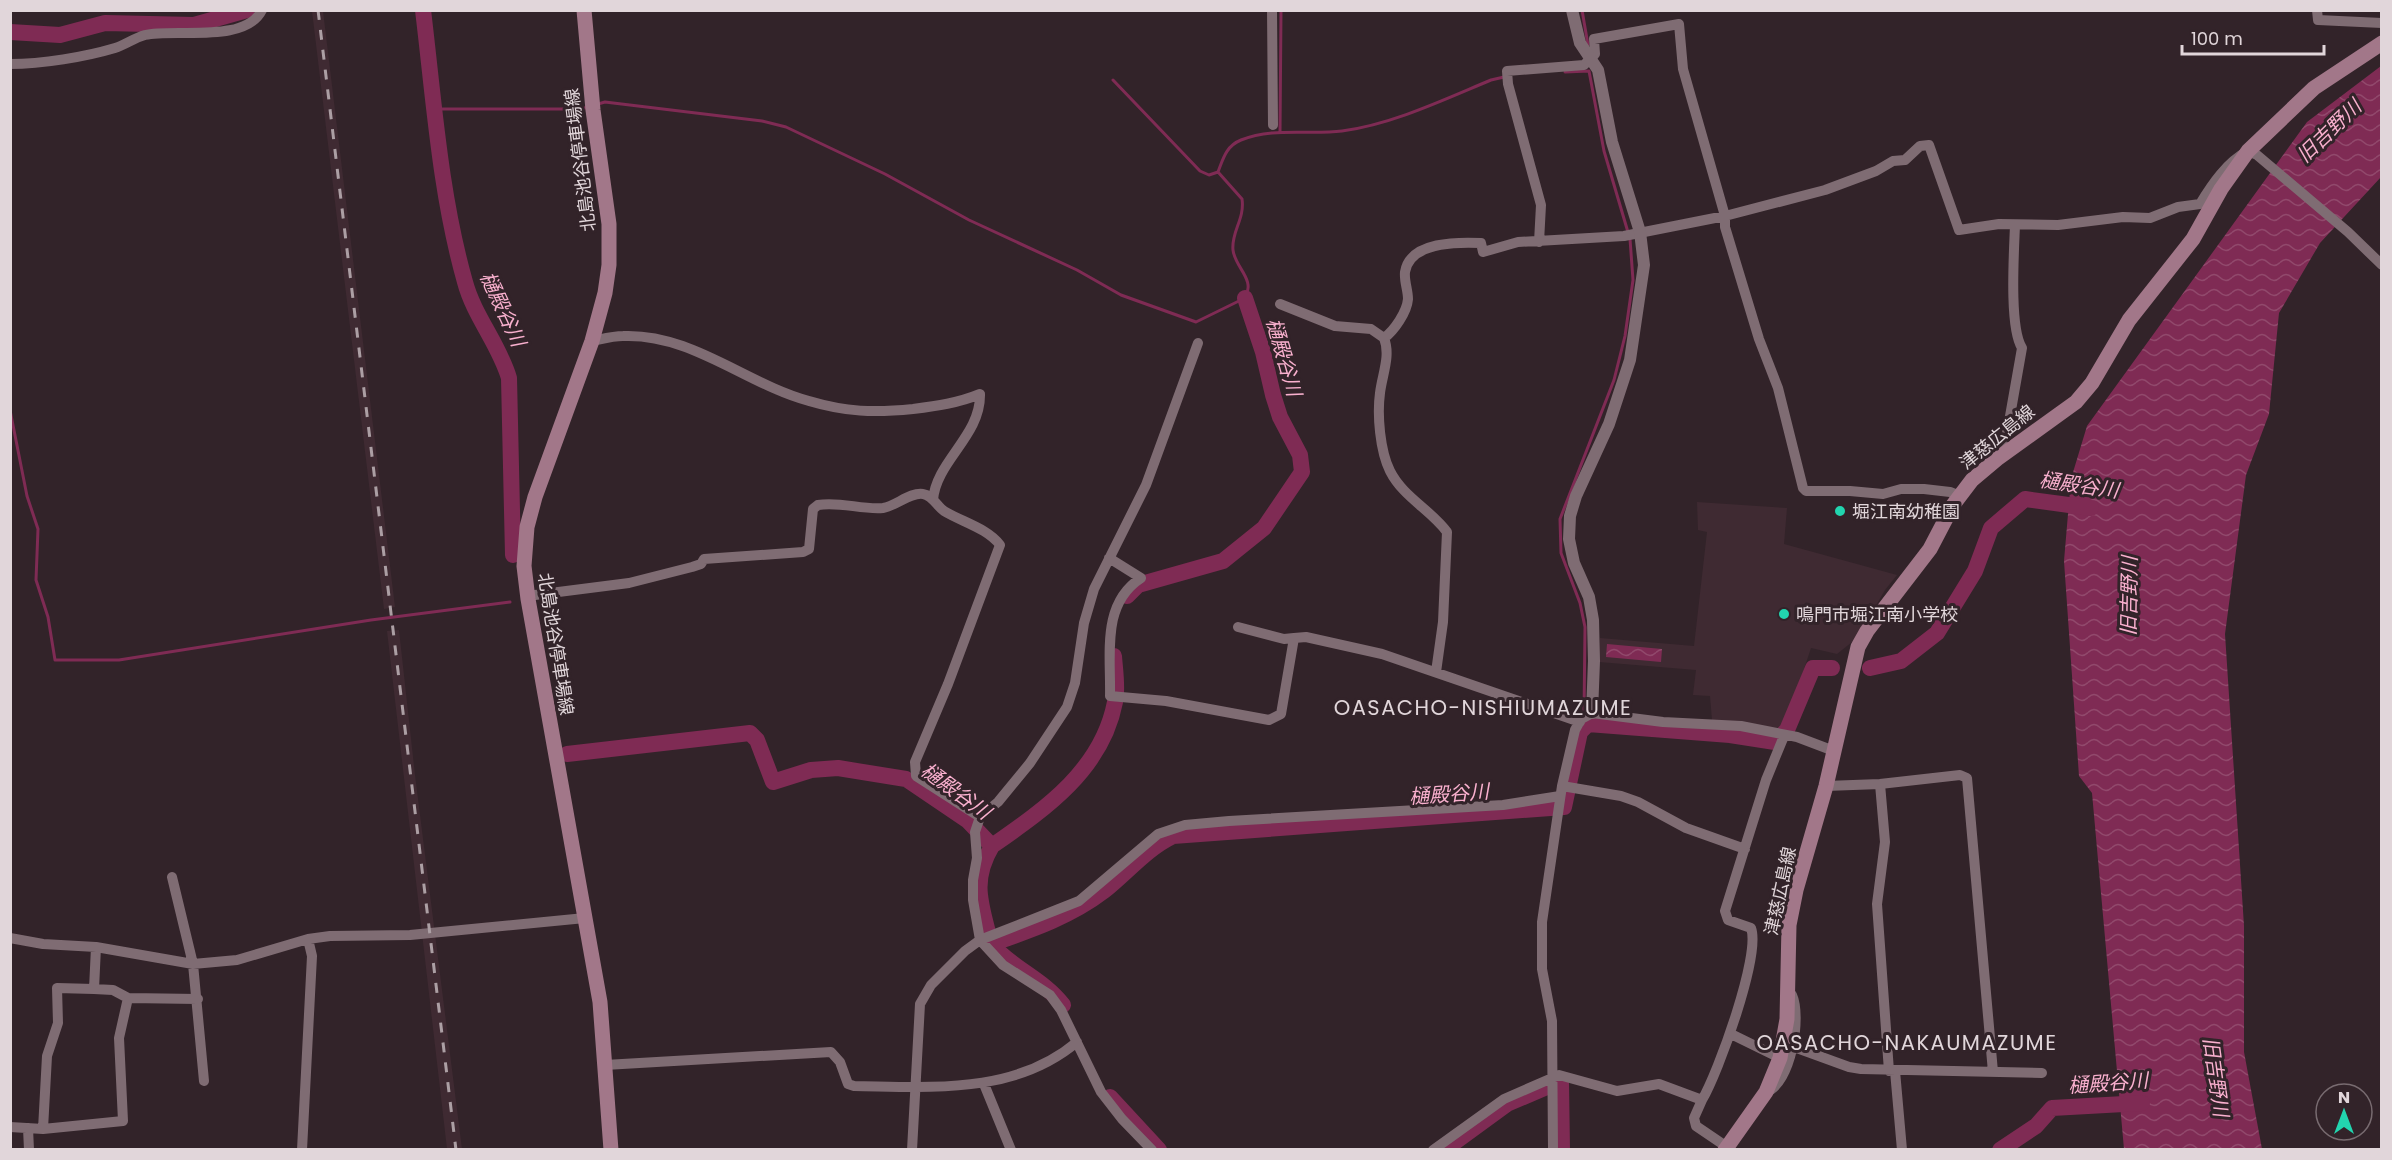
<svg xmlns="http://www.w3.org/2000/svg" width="2392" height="1160" viewBox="0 0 2392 1160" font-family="Poppins,'Noto Sans JP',sans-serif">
	<defs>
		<pattern id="water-waves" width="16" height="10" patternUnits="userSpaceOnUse" patternTransform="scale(1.5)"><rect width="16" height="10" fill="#7f2b54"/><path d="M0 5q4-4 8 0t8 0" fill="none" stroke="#91496c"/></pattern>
	</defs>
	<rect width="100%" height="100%" fill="#322329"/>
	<path fill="#3f2a32" d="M312,11H323L395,607L390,608L384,609Z
		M1697,502L1787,508L1784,544L1897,575L1885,590L1857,638L1837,654L1811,648L1796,693L1780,729L1712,720L1710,696L1693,695L1696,670L1599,662L1600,638L1694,646L1707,532L1698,530Z
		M399,630L415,775L462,1149H447L387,631Z"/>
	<path fill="url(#water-waves)" d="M2381,66V177L2320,243L2279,313L2269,414L2246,475L2225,634L2244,926V1052L2262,1149H2124L2092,793L2079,776L2064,561L2071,479L2087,426L2307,122Z
		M1607,644L1662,649L1661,662L1606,657Z"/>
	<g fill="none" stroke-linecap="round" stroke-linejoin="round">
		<path stroke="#7f2b54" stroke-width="3" d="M1582,10L1588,45
			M1565,72L1589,71L1604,151L1630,239L1633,280L1625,336L1614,380L1560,519L1561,553L1580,603L1585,627L1584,714
			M1113,80L1200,171L1209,175L1218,172
			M598,104L605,102L762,121L786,127L885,174L969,220L1077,270L1121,295L1196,322L1245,298C1256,279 1235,268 1233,250C1231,232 1245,219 1242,199L1218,172C1223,159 1226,146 1241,140C1273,127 1308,135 1342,131C1393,124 1443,100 1491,80L1504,77
			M435,109H580L589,107
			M1280,132L1281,10
			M10,410L27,496L38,529L36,580L48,617L55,660H119L371,620L510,602"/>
		<path stroke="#7f2b54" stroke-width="16" d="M423,10C434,101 440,194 465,282C474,316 499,344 509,378L513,555
			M10,32L60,35L105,23L194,25L247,10
			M1127,596L1138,585L1223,561L1264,528L1302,472L1300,455L1280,417L1273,395L1263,352L1245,298
			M1870,668L1901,661L1937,633L1975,571L1991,528L2025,499L2091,508
			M567,754L750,733L757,740L773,782L811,770L838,768L906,779L968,821L992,846C1045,809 1102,770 1115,702C1118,688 1115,671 1114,656
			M992,846C970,883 982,906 991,944C1031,930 1070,917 1104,891C1127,873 1146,849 1173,836L1564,807L1580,732L1588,724L1730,735L1775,742L1787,730L1813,668H1832
			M991,944C1013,969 1043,979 1063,1005
			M1110,1097L1159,1150
			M1444,1150L1507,1104L1561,1081L1562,1150
			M2000,1150L2036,1126L2052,1108L2142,1103"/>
		<path stroke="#7f6c73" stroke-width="10" d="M1272,10L1273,125
			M2317,10L2318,20L2382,23
			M10,64C42,64 85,57 115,48C125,45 134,38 145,35C175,28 245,44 262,10
			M1280,304L1335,326L1371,329L1384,338C1391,356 1382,375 1380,393C1377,415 1380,451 1390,471C1403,497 1431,510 1447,532L1443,622L1436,672
			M1384,338C1394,331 1407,312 1408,299C1408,290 1404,281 1405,272C1410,241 1459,242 1481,243L1483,252L1518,242L1624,236L1725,216L1683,69L1679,24L1594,39L1595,54L1584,65L1507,71L1508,84L1541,205L1539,242
			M592,341C602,339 613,336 623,336C691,333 746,384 809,401C846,412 874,413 913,409C937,406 958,403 980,394C981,436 936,461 933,500
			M1997,459L1998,447L2007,433L2022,348C2009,328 2014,252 2015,225
			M1960,496L1950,492L1924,489H1901L1883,494L1850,491H1806L1803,488L1778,388L1759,339L1725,227V216L1825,190L1876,171L1893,161L1905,160L1920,146L1929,145L1959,230L1999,224L2058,225L2123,217L2150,218L2178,207L2200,204C2212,184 2227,162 2248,151L2257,155L2348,232L2382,265
			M1109,558L1141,578C1101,604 1111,654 1110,696L1166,701L1269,720L1281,714L1294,638L1284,639L1238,627
			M527,596L629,583L692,567L701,564L704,559L803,552L809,549L813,509L818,505C839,501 862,510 883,508C896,506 910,492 923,494C932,495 937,506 944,511C962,522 987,528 1000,545L948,684L915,762L916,776L980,817
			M1294,638L1306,637L1382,654L1580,722
			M1880,784L1885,842L1877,904L1889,1071
			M1562,786L1621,796L1638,802L1686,828L1745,849
			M1826,786L1880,784L1960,775L1967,778L1993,1072
			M172,877L193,964L204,1081
			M10,938L43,944L96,947L193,964L237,960L308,939L330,936L410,935L585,918
			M94,989L113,990L128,998
			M1731,1034L1780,1058
			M1794,1047L1849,1067L1861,1069L2042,1073
			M605,1065L831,1052L840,1062L848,1084L854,1086C931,1087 1014,1095 1077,1042
			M1895,1071L1902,1150
			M984,1084L1011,1150
			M1766,1092C1791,1084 1802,1017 1792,995
			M1702,1100C1718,1073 1761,955 1751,928L1728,920L1725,911L1766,780L1784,736
			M10,1127L43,1129L123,1121L119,1038L128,998L198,999
			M28,1128L29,1150
			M43,1129L47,1056L58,1023L57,988L94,989L96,947
			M302,1150L312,956L308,939
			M912,1150L920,1004L931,985L965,951L980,940L1079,901L1158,834L1185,825L1229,821L1503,805L1560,796
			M1152,1150L1122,1119L1101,1092L1061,1010L1050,995L1003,965L980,940L973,900V880L977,858L975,832L980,817L998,802L1030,763L1067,707L1075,683L1084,623L1094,589L1146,485L1198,343
			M1433,1150L1504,1099L1559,1075L1617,1091L1659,1084L1702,1100L1694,1118L1696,1126L1727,1147
			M1553,1150L1552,1021L1542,969V922L1562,786L1575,730L1581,719L1592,713L1663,722L1741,726L1797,737L1834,751"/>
		<path stroke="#7f6c73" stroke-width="12" d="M1572,10L1580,43L1598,70L1612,142L1640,232L1644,265L1630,360L1609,424L1576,496L1570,516L1569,539L1574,563L1589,597L1593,620L1594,661L1592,713"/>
		<path stroke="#a27789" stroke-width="15" d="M584,10L593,110L609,224V265L605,293L592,341L535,497L527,527L524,566L528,599L600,1002L611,1150
			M1725,1150L1766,1092L1780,1058L1787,1019L1789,925L1796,890L1826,786L1858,647L1867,631L1930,549L1953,505L1972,480L1997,459L2076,402L2092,383L2129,320L2193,239L2221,189L2248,151L2314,88L2382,43"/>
		<path stroke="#ac9fa4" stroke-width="3" stroke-dasharray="10 10" stroke-linecap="butt" d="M318,10L456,1150"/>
	</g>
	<g fill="#22d5af" stroke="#322329" stroke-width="2">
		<circle cx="1840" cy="511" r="6"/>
		<circle cx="1784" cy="614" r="6"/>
	</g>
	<g text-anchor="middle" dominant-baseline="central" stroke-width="6" stroke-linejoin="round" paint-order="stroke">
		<g font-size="18" fill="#e1d6da" stroke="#322329">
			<text transform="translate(580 160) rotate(-97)">北島池谷停車場線</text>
			<text transform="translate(1997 437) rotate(-39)">津慈広島線</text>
			<text transform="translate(556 644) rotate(81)">北島池谷停車場線</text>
			<text transform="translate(1780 891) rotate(-78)">津慈広島線</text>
		</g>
		<g font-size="18" fill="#e1d6da" stroke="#322329" text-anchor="start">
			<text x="1852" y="511">堀江南幼稚園</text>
			<text x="1796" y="614">鳴門市堀江南小学校</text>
		</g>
		<g font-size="20" font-style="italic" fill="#f9b0ce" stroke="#322329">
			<text transform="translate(2329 131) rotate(-44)">旧吉野川</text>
			<text transform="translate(503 309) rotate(65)">樋殿谷川</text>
			<text transform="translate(1284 357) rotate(74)">樋殿谷川</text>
			<text transform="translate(2079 485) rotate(8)">樋殿谷川</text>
			<text transform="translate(2129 596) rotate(-89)">旧吉野川</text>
			<text transform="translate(956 791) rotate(36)">樋殿谷川</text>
			<text transform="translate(1449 794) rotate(-4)">樋殿谷川</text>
			<text transform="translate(2216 1077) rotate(82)">旧吉野川</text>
			<text transform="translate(2108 1083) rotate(-4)">樋殿谷川</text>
		</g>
		<g font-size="21" letter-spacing="1.5" fill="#e1d6da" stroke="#322329">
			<text x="1483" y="707">OASACHO-NISHIUMAZUME</text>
			<text x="1907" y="1042">OASACHO-NAKAUMAZUME</text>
		</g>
	</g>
	<rect width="2392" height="1160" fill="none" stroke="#e1d6da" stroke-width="24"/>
	<g transform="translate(2344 1112)"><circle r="28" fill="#322329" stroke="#786b70" stroke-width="1.5"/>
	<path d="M0-4.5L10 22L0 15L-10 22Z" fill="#22d5af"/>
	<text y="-9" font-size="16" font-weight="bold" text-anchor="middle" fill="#e1d6da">N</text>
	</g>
	<path d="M2182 45v9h142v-9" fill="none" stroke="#e1d6da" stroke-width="3"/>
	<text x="2191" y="45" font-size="18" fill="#e1d6da" stroke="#322329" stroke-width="4.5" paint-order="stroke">100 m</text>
</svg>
